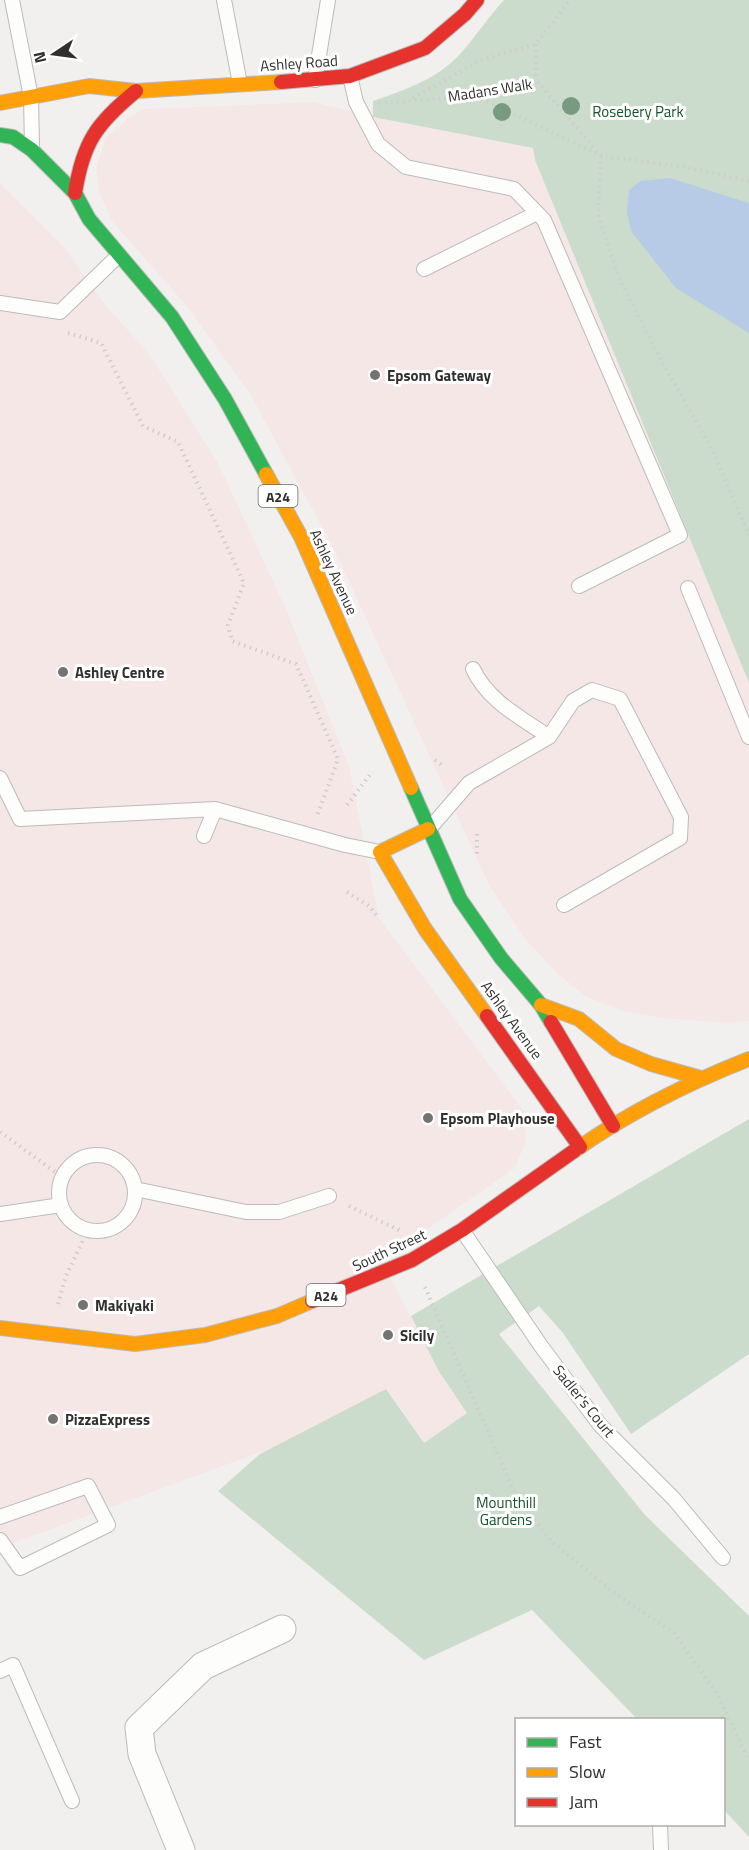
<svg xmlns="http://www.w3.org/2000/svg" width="749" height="1850" viewBox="0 0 749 1850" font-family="'Titillium Web',sans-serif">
	<rect width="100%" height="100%" fill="#f1f0ee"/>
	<path fill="#f6e7e7" d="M314,102L373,117L533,148L535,160L749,683V1021L727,1023L663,1018L623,1011L585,996L557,973L526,940L490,887L335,551L249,392L185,304L111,220L99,192L96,168L106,138L129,117L144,109Z
		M0,183L64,247L102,301L150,355L219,465L285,607L349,766L379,918L525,1113L526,1141L515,1168L413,1239L378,1253L438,1370L468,1413L424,1443L387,1389L277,1446L0,1548Z"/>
	<path fill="#cbdccc" d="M504,0H749V683L535,160L533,148L373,117V101C404,90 436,80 459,55C475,38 488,17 504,0Z
		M749,1119V1354L631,1434L563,1333L539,1306L499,1334L645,1515L749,1616V1837L724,1810V1720L637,1719L532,1610L424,1660L218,1491L260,1454L386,1389L424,1443L467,1413L438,1370L411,1316Z"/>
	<path fill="#b7cae6" d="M670,178L749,203V333L676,288L631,231L627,212L629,190L641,181Z"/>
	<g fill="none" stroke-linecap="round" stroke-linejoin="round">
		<defs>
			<path id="lane" d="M12,0L31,97L32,148
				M224,0L240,84
				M350,76L356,102L378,144L406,167L514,189L544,220L680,535L579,586
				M315,80L328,0
				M424,269L537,213
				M0,303L60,312L118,256
				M688,588L749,737
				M473,669C488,701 520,717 549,737
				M0,778L20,819L215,809
				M430,828L469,783L549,737L573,701L592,690L620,699L681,817L680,838L564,905
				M204,836L215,809L345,845L380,852
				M59 1193a38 38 0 1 1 76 0a38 38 0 1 1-76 0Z
				M135,1189L246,1212H279L329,1196
				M0,1214L61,1205
				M462,1230L541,1346L600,1425L674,1499L723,1558
				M0,1517L88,1486L108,1525L20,1568L0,1540
				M0,1671L13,1665L72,1801
				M660,1824L661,1850"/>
			<path id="street" d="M181,1850L142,1754L139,1728L203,1666L282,1629"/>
			<path id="fast" d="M0,135L13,137L32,150L75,193L89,219L172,317L225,399L266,474
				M411,788L460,899L501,958L541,1005L551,1022"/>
			<path id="slow" d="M0,103L89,86L136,91L281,82
				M266,474L301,537L411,788
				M428,829L380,852L425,929L487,1016
				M541,1005L579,1019L616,1049L651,1064L701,1078
				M574,1151C628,1113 688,1083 749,1059
				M0,1328L135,1344L205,1335L277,1316L312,1301"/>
			<path id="jam" d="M281,82L350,76L425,48L465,14L477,0
				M75,193C83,142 97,123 136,91
				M487,1016L580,1147
				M551,1022L613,1126
				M312,1301L412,1260L462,1230L574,1151"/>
		</defs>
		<use href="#lane" stroke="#bbbbb9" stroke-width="16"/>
		<use href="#street" stroke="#bbbbb9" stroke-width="29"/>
		<use href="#fast" stroke="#bbbbb9" stroke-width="16"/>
		<use href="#slow" stroke="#bbbbb9" stroke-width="16"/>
		<use href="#jam" stroke="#bbbbb9" stroke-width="16"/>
		<path stroke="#cecdcd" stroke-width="4" stroke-dasharray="1.5 4.5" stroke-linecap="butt" d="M536,44V80
			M476,96L601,156L598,214L618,276L662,362L711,447L749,535
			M413,98L481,60L536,44L570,0
			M379,103L476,96L536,80L601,156L686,167L749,181
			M68,333L101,343L143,426L178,442L244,583L228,625L232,641L296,664L338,759L317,816
			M435,760L442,765
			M347,805L372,772
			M477,834V855
			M347,892L369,906L376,915
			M0,1132L62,1177
			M349,1206L401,1231
			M425,1287L515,1494L551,1541L613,1592L674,1633L716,1692L749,1761
			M58,1304L66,1276L88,1230"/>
		<use href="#lane" stroke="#fdfdfc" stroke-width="14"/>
		<use href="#street" stroke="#fdfdfc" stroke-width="27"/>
		<use href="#fast" stroke="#30b455" stroke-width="14"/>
		<use href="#slow" stroke="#ff9f0a" stroke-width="14"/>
		<use href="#jam" stroke="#e5322d" stroke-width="14"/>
	</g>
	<g fill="#789a81">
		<circle cx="571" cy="106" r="9"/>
		<circle cx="502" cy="112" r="9"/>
	</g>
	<g fill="#747372" stroke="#fff" stroke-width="2">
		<circle cx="375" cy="375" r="6"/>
		<circle cx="63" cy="672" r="6"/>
		<circle cx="428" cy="1118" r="6"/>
		<circle cx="83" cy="1305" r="6"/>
		<circle cx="388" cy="1335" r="6"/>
		<circle cx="53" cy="1419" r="6"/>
	</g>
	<g text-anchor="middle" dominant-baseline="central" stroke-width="6" stroke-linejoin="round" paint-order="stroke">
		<g fill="#fff" stroke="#6f6e6d" stroke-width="1.5">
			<rect x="258.5" y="485" width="39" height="22" rx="4.5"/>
			<rect x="306.5" y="1284" width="39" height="22" rx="4.5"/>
		</g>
		<g font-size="14" font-weight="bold" fill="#31302f">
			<text x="278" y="496">A24</text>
			<text x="326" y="1295">A24</text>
		</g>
		<g font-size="15" fill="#31302f" stroke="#fff">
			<text transform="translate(299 63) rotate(-4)">Ashley Road</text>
			<text transform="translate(490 90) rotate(-9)">Madans Walk</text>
			<text transform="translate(334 572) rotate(65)">Ashley Avenue</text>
			<text transform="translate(512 1020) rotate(54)">Ashley Avenue</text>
			<text transform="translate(389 1250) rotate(-25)">South Street</text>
			<text transform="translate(584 1401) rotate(51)">Sadler's Court</text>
		</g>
		<g font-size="15" fill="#155327" stroke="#fff">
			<text x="638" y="111">Rosebery Park</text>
			<text x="506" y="1502">Mounthill<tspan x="506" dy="17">Gardens</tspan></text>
		</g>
		<g font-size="15" font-weight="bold" fill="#31302f" stroke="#fff" text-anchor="start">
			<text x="387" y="375">Epsom Gateway</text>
			<text x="75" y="672">Ashley Centre</text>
			<text x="440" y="1118">Epsom Playhouse</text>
			<text x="95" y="1305">Makiyaki</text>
			<text x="400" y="1335">Sicily</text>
			<text x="65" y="1419">PizzaExpress</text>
		</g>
	</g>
	<rect x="515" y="1718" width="210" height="108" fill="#ffffff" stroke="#adacac" stroke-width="1.5"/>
	<rect x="527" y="1738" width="30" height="9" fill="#30b455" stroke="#adacac" stroke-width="1.5"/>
	<text x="569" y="1748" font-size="18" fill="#31302f">Fast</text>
	<rect x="527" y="1768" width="30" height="9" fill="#ff9f0a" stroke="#adacac" stroke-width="1.5"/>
	<text x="569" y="1778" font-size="18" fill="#31302f">Slow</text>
	<rect x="527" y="1798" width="30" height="9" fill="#e5322d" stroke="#adacac" stroke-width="1.5"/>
	<text x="569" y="1808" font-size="18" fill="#31302f">Jam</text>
	<g transform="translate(54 54) rotate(257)" stroke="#ffffff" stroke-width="4.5" paint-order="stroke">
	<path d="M0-4.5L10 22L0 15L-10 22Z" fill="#31302f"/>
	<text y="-9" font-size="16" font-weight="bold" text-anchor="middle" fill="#31302f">N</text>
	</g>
</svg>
